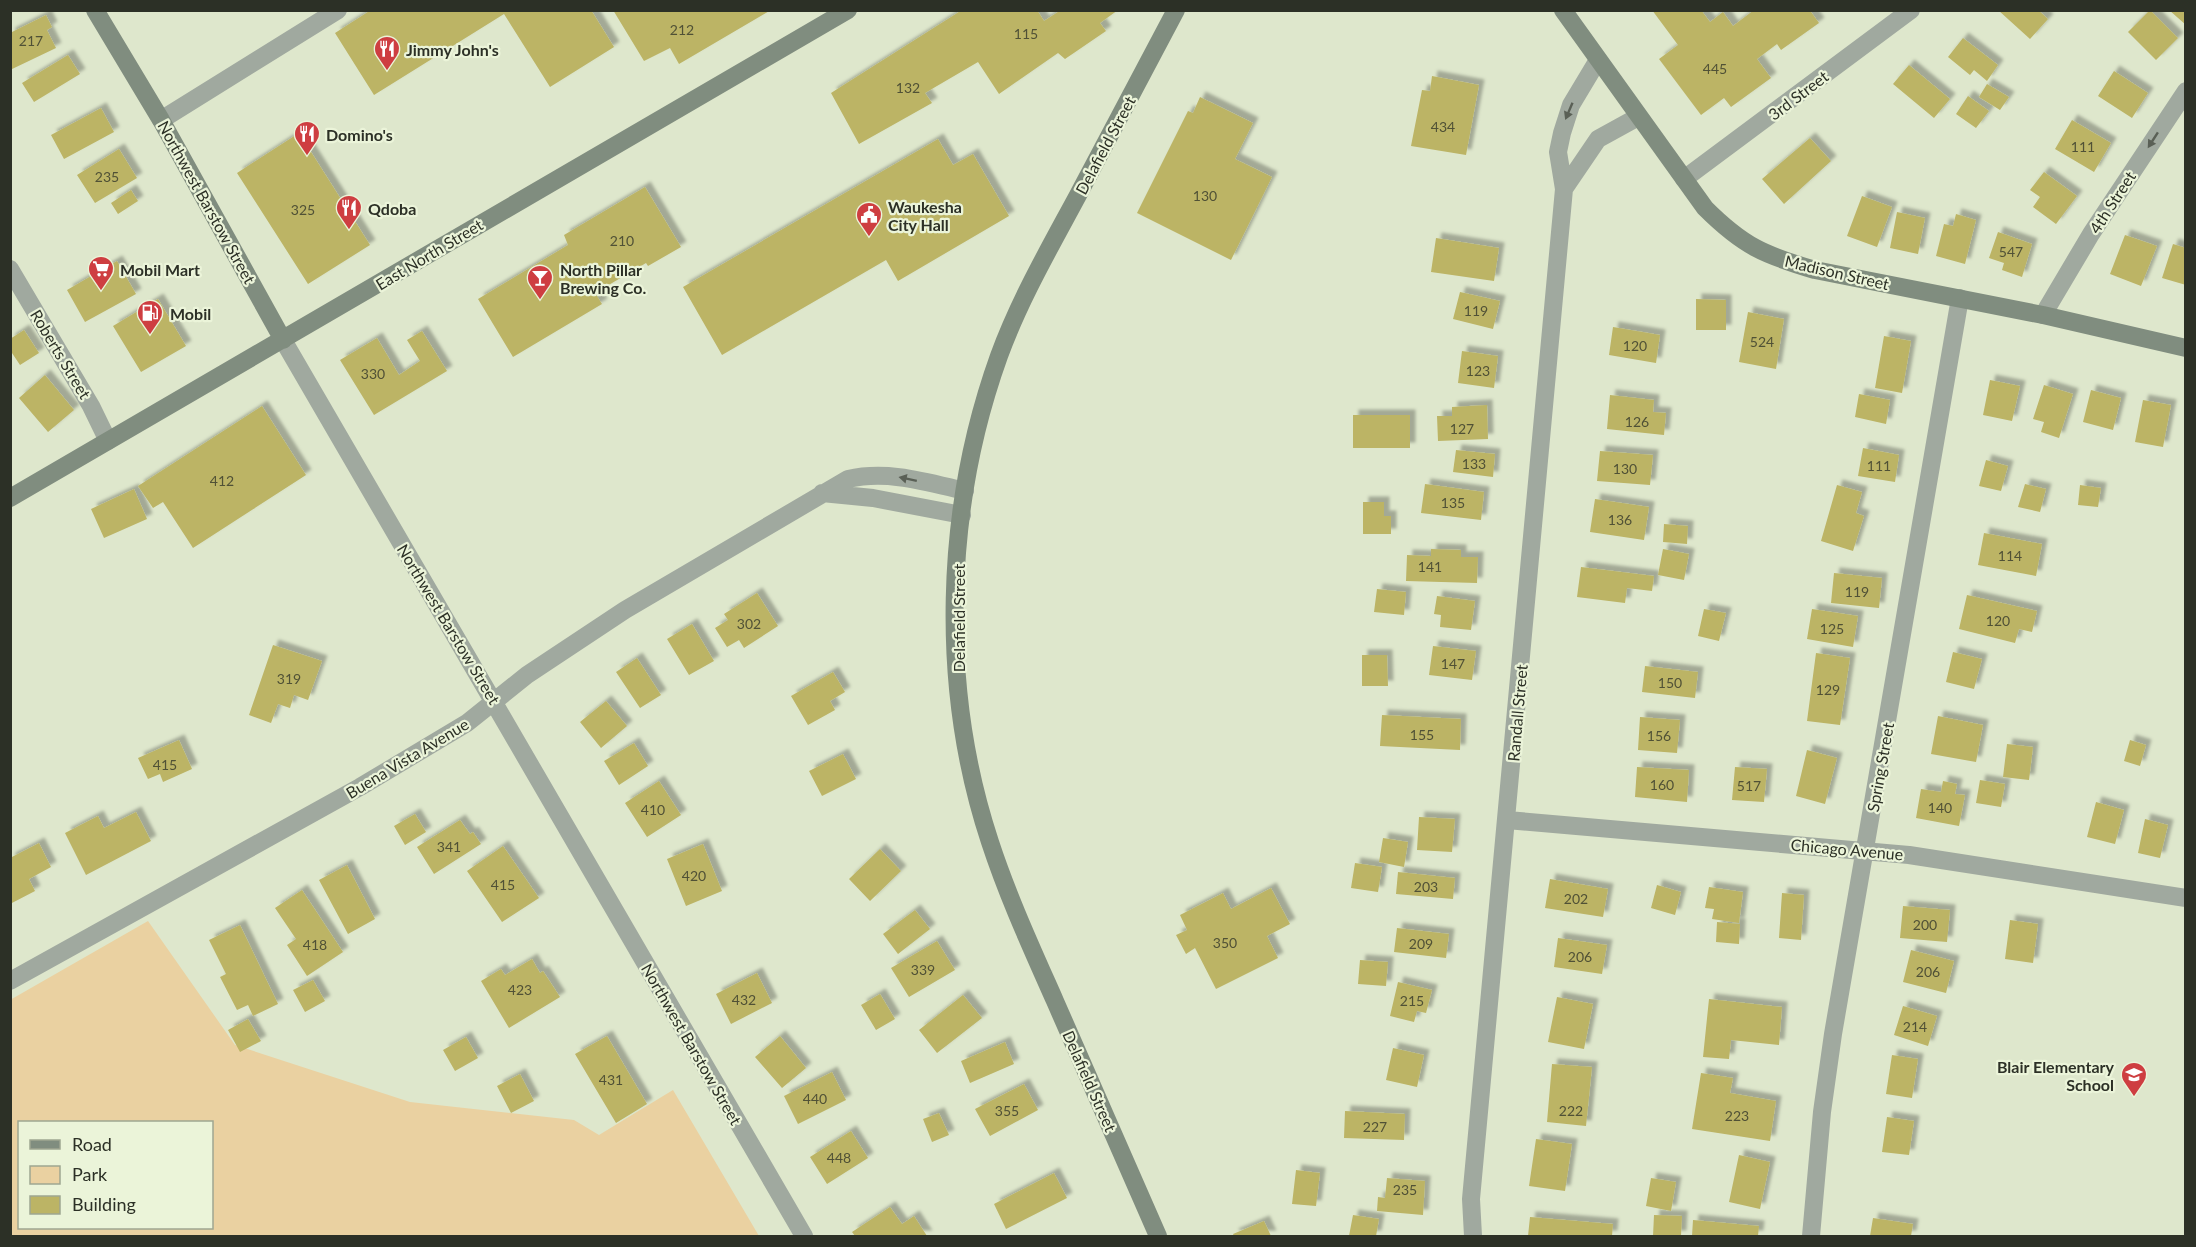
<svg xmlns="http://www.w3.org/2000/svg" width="2196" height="1247" viewBox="0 0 2196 1247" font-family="Lato,sans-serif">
	<defs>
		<filter id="shadow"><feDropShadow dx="5.5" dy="-5.5" stdDeviation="1.5" flood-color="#0004"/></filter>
	</defs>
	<rect width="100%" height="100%" fill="#dee7cc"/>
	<path fill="#ead1a1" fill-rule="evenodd" d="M148,921L235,1045L410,1102L574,1120L599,1135L673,1090L759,1236H11L10,1000ZM20,1122H212V1228H20Z"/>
	<path fill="#bcb465" filter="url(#shadow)" d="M371,10H591L614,47L550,87L504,14L374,95L335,33Z
		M613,10H771L679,64L670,48L644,61Z
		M962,10H1037L1044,21L1061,10H1118L1100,23L1106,31L1065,59L1058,53L999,94L978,62L925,93L932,103L859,144L831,93Z
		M1652,10H1701L1710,22L1723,12L1733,26L1754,10H1814L1811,12L1819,23L1781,50L1777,44L1757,59L1771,78L1731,107L1724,98L1701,115L1659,59L1678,45Z
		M1998,10H2038L2048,19L2030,39Z
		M2150,10L2178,38L2156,60L2128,32Z
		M2169,10H2186V25Z
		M46,15L52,27L47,30L56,48L10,70V33Z
		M1963,38L1998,65L1987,81L1974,70L1970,75L1948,57Z
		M68,55L80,74L34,102L22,83Z
		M1909,65L1950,99L1934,118L1893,84Z
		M2114,71L2148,93L2132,118L2098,96Z
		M1432,76L1479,85L1466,155L1411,146L1422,90L1430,91Z
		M1987,84L2009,97L2000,110L1979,97Z
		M1968,96L1989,111L1976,128L1956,114Z
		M1200,97L1253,123L1235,159L1272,177L1231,260L1137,213L1188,111L1193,113Z
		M101,108L114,132L64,159L51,135Z
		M2072,120L2111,143L2094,172L2055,149Z
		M299,133L370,245L308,284L237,173Z
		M1810,138L1831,161L1784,204L1762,179Z
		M938,139L953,165L973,154L1009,216L898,281L886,260L722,355L683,287Z
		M119,149L137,178L95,203L77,175Z
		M2044,172L2077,196L2056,224L2033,207L2040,197L2030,190Z
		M645,187L681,247L648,266L646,263L595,293L602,304L513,357L478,299L568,245L564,235Z
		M131,190L138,201L118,214L111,203Z
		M1862,196L1892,207L1877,247L1847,236Z
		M1897,212L1925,218L1918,254L1890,248Z
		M1956,214L1976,220L1965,264L1936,256L1944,224L1953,226Z
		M1998,232L2032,244L2022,277L2002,270L2004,263L1989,258Z
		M2125,235L2157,246L2141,286L2110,274Z
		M1436,238L1499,248L1494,281L1431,272Z
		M2173,244L2186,248V285L2162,278Z
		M117,261L136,294L85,322L67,290Z
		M1460,292L1500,301L1493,329L1453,319Z
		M158,299L186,346L141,372L113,326Z
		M1696,299L1726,300V330H1696Z
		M1748,312L1784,319L1776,369L1739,362Z
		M1613,327L1660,335L1656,363L1609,355Z
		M24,330L39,353L20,365L10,350V339Z
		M422,331L447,371L374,415L340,360L377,338L399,375L420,361L407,340Z
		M1884,336L1911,341L1902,393L1875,388Z
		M1462,351L1498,356L1494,388L1458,383Z
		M45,375L74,410L48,432L19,398Z
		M1990,380L2020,386L2012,421L1983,415Z
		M2044,385L2073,394L2059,438L2041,432L2044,422L2033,419Z
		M2091,390L2121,398L2113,430L2083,422Z
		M1859,394L1890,400L1886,424L1855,417Z
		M1610,395L1654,400L1653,412L1666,413L1664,435L1607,429Z
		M2143,400L2171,405L2163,447L2135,442Z
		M1487,405L1488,439L1438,441L1437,416H1452V407Z
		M262,406L306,475L193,548L163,502L153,508L138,486Z
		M1353,415H1410V448H1353Z
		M1863,448L1899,455L1895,482L1858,476Z
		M1456,450L1495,454L1493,477L1453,472Z
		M1600,451L1653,455L1650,485L1597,481Z
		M1986,460L2008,466L2001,491L1979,486Z
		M1425,484L1484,492L1481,520L1421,513Z
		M2025,484L2046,489L2040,512L2018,507Z
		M1837,485L1862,492L1856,513L1864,516L1853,551L1821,541Z
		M2080,485L2101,488L2098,507L2078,505Z
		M134,489L147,519L104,538L91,509Z
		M1595,499L1649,507L1644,540L1590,532Z
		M1363,502H1384V516H1391V534H1363Z
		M1664,524L1688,526L1687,544L1663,542Z
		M1984,533L2042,544L2036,576L1978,565Z
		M1431,549L1461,550V557H1478L1477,583L1406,581L1407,555L1431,556Z
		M1663,549L1689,554L1684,580L1658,575Z
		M1581,567L1654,576L1652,591L1627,588L1625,603L1577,597Z
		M1834,573L1882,578L1879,608L1831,603Z
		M1377,589L1406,592L1404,615L1374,612Z
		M757,593L778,626L744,648L739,640L727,647L715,628L728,620L724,614Z
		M1967,595L2037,611L2032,632L2019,629L2015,643L1959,629Z
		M1437,596L1475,601L1471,630L1440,627L1441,615L1434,614Z
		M1704,609L1726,613L1719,641L1698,636Z
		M1812,609L1858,616L1853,647L1807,639Z
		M692,624L714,661L689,675L667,639Z
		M273,645L322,661L308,700L294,695L290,708L278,704L271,723L249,715Z
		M1433,646L1476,651L1472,680L1429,675Z
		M1953,652L1982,659L1974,689L1946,682Z
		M1816,653L1850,658L1840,725L1807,721Z
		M1362,655H1387L1388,686H1362Z
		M637,658L661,695L640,708L616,672Z
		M1645,666L1698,672L1695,698L1642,692Z
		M833,672L845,692L830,701L835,710L808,725L791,696Z
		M606,701L627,726L601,748L580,722Z
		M1382,715L1461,719L1460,750L1380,746Z
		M1938,716L1983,725L1976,762L1931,754Z
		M1640,717L1680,720L1677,753L1638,750Z
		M179,740L192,769L163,782L160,774L148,779L138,758Z
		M2130,740L2146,745L2140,766L2124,761Z
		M634,743L648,766L619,785L604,761Z
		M2007,744L2033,747L2029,780L2003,777Z
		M1807,750L1837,758L1825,804L1796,796Z
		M843,754L856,779L822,796L809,771Z
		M1637,767L1689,770L1687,802L1635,797Z
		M1735,767L1767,769L1764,802L1732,800Z
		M1980,780L2005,784L2001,807L1976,803Z
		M659,781L681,815L647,837L625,803Z
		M1943,781L1957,784L1955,794L1965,795L1959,826L1916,818L1921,789L1941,792Z
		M2096,802L2124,810L2115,844L2087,837Z
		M136,812L151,841L86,875L65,833L98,816L104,828Z
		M415,814L426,832L405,845L394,826Z
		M1419,817L1455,819L1452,852L1417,850Z
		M2145,819L2168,825L2160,858L2138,853Z
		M460,820L470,834L473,832L481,844L434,874L417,847Z
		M1383,838L1408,842L1404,867L1379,862Z
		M39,843L51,867L29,879L35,891L10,904V858Z
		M703,844L722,891L686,906L667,859Z
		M503,846L539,898L502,922L467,871Z
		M880,849L901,871L870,901L849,879Z
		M1355,863L1382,867L1378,892L1351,888Z
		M347,865L375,919L348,934L319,880Z
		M1398,872L1455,878L1453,899L1396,894Z
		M1550,879L1608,889L1603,917L1545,908Z
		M1657,885L1681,892L1675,915L1651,908Z
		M1709,887L1743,892L1739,923L1712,919L1714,909L1705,908Z
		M1271,888L1290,924L1267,936L1278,958L1216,989L1195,948L1186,954L1176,935L1187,930L1180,915L1223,893L1231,909Z
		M302,890L343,952L307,976L287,945L296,939L275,908Z
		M1782,893L1804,895L1801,940L1779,938Z
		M1903,906L1950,910L1947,942L1900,938Z
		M915,910L930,929L898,954L883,934Z
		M2010,920L2038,924L2033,963L2005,959Z
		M1717,922L1740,924L1739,944L1716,942Z
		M240,925L278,1004L253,1016L248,1005L237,1010L220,977L226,974L209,940Z
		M1397,928L1449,934L1446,958L1394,952Z
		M1558,938L1607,945L1602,974L1554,967Z
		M937,941L955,970L909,997L891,968Z
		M1911,950L1954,961L1946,993L1903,982Z
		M532,959L540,973L543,971L560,997L509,1028L481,981L501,969L505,975Z
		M1360,960L1388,962L1386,986L1358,984Z
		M757,973L772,1003L731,1024L716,994Z
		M313,980L325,1001L305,1012L293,990Z
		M1398,982L1432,990L1426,1013L1417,1011L1414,1022L1390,1016Z
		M880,994L895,1019L876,1030L861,1005Z
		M963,995L982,1018L937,1053L919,1030Z
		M1557,997L1593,1004L1584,1049L1548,1042Z
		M1709,999L1782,1007L1779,1045L1731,1040L1729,1059L1703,1057Z
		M1903,1006L1937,1016L1928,1046L1894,1035Z
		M248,1019L261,1041L240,1052L228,1030Z
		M607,1036L647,1104L616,1123L575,1054Z
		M780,1036L806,1068L782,1088L755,1057Z
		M466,1037L478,1058L455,1071L443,1050Z
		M1005,1042L1014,1064L970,1083L961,1061Z
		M1393,1048L1424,1055L1417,1087L1386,1080Z
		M1892,1055L1918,1059L1912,1098L1886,1094Z
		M1552,1064L1592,1067L1586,1126L1547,1122Z
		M832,1072L846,1100L798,1124L784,1096Z
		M1701,1073L1733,1078L1730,1093L1776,1101L1770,1141L1692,1129Z
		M520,1074L534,1101L511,1113L497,1086Z
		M1024,1084L1038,1110L990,1136L975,1109Z
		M1345,1111L1405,1114L1404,1140L1344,1138Z
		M939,1113L949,1135L932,1142L923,1119Z
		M1887,1117L1914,1121L1909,1155L1882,1152Z
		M851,1131L868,1158L827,1184L810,1157Z
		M1536,1139L1572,1144L1565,1191L1529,1186Z
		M1739,1155L1770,1162L1760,1209L1729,1202Z
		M1296,1170L1320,1173L1316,1206L1292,1204Z
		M1054,1173L1067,1198L1006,1229L994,1204Z
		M1387,1178L1425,1181L1423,1215L1377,1211L1378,1197L1385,1198Z
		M1651,1178L1676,1182L1671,1211L1646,1206Z
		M890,1207L902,1224L914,1216L927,1236H855L852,1232Z
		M1353,1215L1379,1219L1376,1236H1349Z
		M1654,1215L1682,1216L1681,1236H1653Z
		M1530,1217L1613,1224L1612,1236H1528Z
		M1873,1218L1913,1224L1911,1236H1870Z
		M1693,1220L1759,1226L1758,1236H1692Z
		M1264,1221L1271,1236H1234L1233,1234Z"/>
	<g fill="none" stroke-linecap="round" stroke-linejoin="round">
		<path stroke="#a0a99f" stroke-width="18" d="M161,120L338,10
			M1684,179L1911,10
			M1564,189L1598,139L1638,117
			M10,269L91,406L108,441
			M2043,315L2091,234L2186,91
			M283,340L804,1236
			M822,493L873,498L962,515
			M1507,820L1909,855L2186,898
			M10,981L360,787L467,723L527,675L625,610L848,479C888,470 926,482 965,491
			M1473,1236L1471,1199L1564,189L1558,152L1562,133L1571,105L1598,60
			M1811,1236L1822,1112L1833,1034L1960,298"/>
		<path stroke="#808d7f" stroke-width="18" d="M95,10L161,120L283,340
			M1563,10L1705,208C1743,246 1764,255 1815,270L2043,315L2186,348
			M10,498L848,10
			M1158,1236C1124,1158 1089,1079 1055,1001C1032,949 1008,897 990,842C939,688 944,509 999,356C1019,301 1049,249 1077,197C1110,135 1143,73 1176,10"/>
	</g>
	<defs><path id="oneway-solid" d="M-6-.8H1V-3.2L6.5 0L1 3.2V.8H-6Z" transform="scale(1.5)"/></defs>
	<g fill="#5a6056">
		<use href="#oneway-solid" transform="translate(1569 111) rotate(113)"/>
		<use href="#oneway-solid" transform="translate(2153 140) rotate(123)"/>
		<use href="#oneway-solid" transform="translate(908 479) rotate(-168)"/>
	</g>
	<defs>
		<symbol id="restaurant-pin" viewBox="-11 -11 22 30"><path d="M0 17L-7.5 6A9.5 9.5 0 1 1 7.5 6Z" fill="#ce3e41" stroke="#ebf4d9"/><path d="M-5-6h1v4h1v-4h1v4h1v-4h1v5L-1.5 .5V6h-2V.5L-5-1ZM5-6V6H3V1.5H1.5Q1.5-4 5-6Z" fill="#fff"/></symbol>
		<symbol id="civic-pin" viewBox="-11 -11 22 30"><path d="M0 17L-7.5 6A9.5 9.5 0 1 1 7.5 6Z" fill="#ce3e41" stroke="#ebf4d9"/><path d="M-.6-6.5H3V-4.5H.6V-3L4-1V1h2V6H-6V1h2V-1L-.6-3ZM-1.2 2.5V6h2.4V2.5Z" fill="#fff"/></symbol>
		<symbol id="supermarket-pin" viewBox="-11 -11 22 30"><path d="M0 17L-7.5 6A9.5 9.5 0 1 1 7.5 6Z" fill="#ce3e41" stroke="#ebf4d9"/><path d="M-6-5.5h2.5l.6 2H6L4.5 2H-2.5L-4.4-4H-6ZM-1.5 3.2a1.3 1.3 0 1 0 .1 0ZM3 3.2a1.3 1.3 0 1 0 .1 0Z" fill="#fff"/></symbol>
		<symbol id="bar-pin" viewBox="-11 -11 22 30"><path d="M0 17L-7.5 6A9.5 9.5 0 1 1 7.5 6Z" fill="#ce3e41" stroke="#ebf4d9"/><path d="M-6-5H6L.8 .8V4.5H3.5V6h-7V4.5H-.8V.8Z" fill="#fff"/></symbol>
		<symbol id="fuel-pin" viewBox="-11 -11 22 30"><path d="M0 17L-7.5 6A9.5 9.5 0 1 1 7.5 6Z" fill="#ce3e41" stroke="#ebf4d9"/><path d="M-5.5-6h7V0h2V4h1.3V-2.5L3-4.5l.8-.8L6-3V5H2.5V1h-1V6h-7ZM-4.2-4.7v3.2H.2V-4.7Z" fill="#fff"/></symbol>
		<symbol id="school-pin" viewBox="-11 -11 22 30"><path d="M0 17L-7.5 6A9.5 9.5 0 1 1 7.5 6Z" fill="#ce3e41" stroke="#ebf4d9"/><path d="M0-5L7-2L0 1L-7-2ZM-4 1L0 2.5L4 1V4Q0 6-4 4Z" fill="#fff"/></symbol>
	</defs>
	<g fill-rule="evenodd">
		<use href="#restaurant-pin" x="372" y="34" width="30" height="40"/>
		<use href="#restaurant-pin" x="292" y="119" width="30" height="40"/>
		<use href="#restaurant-pin" x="334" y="193" width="30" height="40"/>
		<use href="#civic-pin" x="854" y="200" width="30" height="40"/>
		<use href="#supermarket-pin" x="86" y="254" width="30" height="40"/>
		<use href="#bar-pin" x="525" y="263" width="30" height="40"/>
		<use href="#fuel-pin" x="135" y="298" width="30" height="40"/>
		<use href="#school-pin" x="2119" y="1060" width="30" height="40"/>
	</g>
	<g text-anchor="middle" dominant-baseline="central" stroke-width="4.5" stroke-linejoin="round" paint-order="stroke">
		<g font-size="14" fill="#505136">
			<text x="682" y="29">212</text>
			<text x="1026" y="33">115</text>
			<text x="31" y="40">217</text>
			<text x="1715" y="68">445</text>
			<text x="908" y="87">132</text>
			<text x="1443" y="126">434</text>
			<text x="2083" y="146">111</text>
			<text x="107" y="176">235</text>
			<text x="1205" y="195">130</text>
			<text x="303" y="209">325</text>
			<text x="622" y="240">210</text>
			<text x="2011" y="251">547</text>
			<text x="1476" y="310">119</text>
			<text x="1762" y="341">524</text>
			<text x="1635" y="345">120</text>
			<text x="1478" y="370">123</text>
			<text x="373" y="373">330</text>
			<text x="1637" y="421">126</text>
			<text x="1462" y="428">127</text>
			<text x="1474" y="463">133</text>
			<text x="1879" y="465">111</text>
			<text x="1625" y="468">130</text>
			<text x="222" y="480">412</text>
			<text x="1453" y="502">135</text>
			<text x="1620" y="519">136</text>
			<text x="2010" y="555">114</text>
			<text x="1430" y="566">141</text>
			<text x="1857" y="591">119</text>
			<text x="1998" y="620">120</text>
			<text x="749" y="623">302</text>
			<text x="1832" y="628">125</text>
			<text x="1453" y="663">147</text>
			<text x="289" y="678">319</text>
			<text x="1670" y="682">150</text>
			<text x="1828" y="689">129</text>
			<text x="1422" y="734">155</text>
			<text x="1659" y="735">156</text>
			<text x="165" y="764">415</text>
			<text x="1662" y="784">160</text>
			<text x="1749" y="785">517</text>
			<text x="1940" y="807">140</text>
			<text x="653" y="809">410</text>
			<text x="449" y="846">341</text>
			<text x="694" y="875">420</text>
			<text x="503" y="884">415</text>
			<text x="1426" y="886">203</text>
			<text x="1576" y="898">202</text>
			<text x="1925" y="924">200</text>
			<text x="1225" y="942">350</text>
			<text x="1421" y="943">209</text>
			<text x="315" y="944">418</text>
			<text x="1580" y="956">206</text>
			<text x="923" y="969">339</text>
			<text x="1928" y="971">206</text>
			<text x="520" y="989">423</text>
			<text x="744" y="999">432</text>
			<text x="1412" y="1000">215</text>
			<text x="1915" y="1026">214</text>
			<text x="611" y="1079">431</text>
			<text x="815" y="1098">440</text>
			<text x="1007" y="1110">355</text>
			<text x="1571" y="1110">222</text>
			<text x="1737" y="1115">223</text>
			<text x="1375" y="1126">227</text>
			<text x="839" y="1157">448</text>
			<text x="1405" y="1189">235</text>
		</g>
		<g font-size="16" font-weight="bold" fill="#2c3026" stroke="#ebf4d9" text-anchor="start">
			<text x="406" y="49">Jimmy John's</text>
			<text x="326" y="134">Domino's</text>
			<text x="888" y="206">Waukesha<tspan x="888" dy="18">City Hall</tspan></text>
			<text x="368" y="208">Qdoba</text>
			<text x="120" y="269">Mobil Mart</text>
			<text x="560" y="269">North Pillar<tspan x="560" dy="18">Brewing Co.</tspan></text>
			<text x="170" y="313">Mobil</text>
			<text x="2114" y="1066" text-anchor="end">Blair Elementary<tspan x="2114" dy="18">School</tspan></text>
		</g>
		<g font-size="16" fill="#2c3026" stroke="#ebf4d9">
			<text transform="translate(1798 95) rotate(-37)">3rd Street</text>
			<text transform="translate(1105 145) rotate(-62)">Delafield Street</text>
			<text transform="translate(207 202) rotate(61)">Northwest Barstow Street</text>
			<text transform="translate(2112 202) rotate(-57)">4th Street</text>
			<text transform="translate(429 254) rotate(-31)">East North Street</text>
			<text transform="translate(1837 272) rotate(13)">Madison Street</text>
			<text transform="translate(61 354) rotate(59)">Roberts Street</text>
			<text transform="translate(958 618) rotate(-90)">Delafield Street</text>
			<text transform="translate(449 624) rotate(59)">Northwest Barstow Street</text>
			<text transform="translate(1517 713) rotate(-85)">Randall Street</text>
			<text transform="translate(407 758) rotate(-31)">Buena Vista Avenue</text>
			<text transform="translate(1880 767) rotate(-80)">Spring Street</text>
			<text transform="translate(1847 849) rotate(5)">Chicago Avenue</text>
			<text transform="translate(692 1044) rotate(60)">Northwest Barstow Street</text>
			<text transform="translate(1090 1081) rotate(66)">Delafield Street</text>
		</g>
	</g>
	<rect width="2196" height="1247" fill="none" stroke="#2c3026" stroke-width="24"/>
	<rect x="18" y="1121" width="195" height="108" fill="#ebf4d9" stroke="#9fa691" stroke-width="1.5"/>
	<rect x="30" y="1140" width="30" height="9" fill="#808d7f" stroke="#9fa691" stroke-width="1.5"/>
	<text x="72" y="1151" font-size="18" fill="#2c3026">Road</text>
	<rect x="30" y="1166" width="30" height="18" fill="#ead1a1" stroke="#9fa691" stroke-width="1.5"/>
	<text x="72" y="1181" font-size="18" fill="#2c3026">Park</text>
	<rect x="30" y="1196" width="30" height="18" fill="#bcb465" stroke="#9fa691" stroke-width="1.5"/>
	<text x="72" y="1211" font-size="18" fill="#2c3026">Building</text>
</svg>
